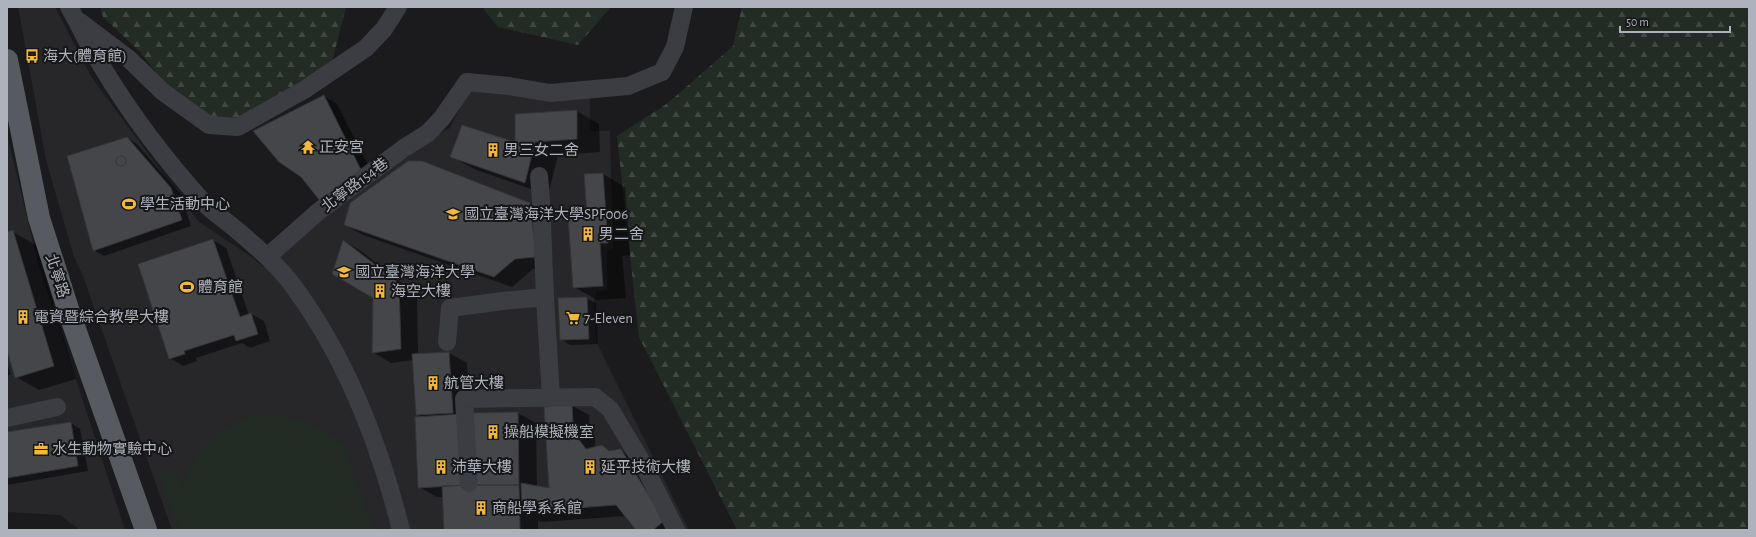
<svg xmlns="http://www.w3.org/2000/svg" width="1756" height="537" viewBox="0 0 1756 537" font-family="'Alegreya Sans','Noto Sans TC',sans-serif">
	<defs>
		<pattern id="forest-firs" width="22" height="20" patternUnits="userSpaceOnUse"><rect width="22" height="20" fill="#222c24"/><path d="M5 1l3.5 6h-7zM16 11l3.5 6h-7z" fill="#404842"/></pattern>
	</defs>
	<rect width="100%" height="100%" fill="#1b1b1d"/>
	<path fill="#27272a" d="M18,7H55L92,78L198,221L253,258L263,267L331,208L431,138L450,128L471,86L590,95V131H610L613,248L607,250V290L597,291L594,300L596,341L689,530H172L83,276L74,257L46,160Z
		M7,134L38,263L125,530H80L60,515L7,512Z"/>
	<path fill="#222c24" d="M271,414L299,420L322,429L343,444L373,530H179L159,475L175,470L182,488L185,478L191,466L208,441L227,429L249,417Z"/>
	<path fill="url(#forest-firs)" d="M100,7H346L332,62L244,118L209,119L180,103L140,52L103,17Z
		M482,7H611L578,45L498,27Z
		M742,7H1749V530H737L639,337L617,136L668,103L733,46Z"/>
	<path fill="#0007" d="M324,96L337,104L374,177L302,176Z
		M577,111L599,124L600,152L558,155L548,195L474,169L451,156L516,143Z
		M127,138L137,144L181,195L191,226L104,256L94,250Z
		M603,174L625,187L630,255L622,256L626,298L597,300L574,287L588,215Z
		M529,204L547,214L553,267L533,269L512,287L363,235L345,225Z
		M13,232L36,245L76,379L39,390L16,377L7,346V233Z
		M213,240L226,248L249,315L251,314L264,321L270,341L250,348L242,343L196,358L197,361L183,366L170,358Z
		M344,241L361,251L417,295L418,355L449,353L467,363L470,414L518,413L536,423L537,487L550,489L571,405L589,415L590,435L595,439V448L602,446L612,452L620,450L638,461L680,530H637L626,516L541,522L538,520V530H445L443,497H437L419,487L421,417L417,415L413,360L391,363L373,352L374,297Z
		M586,298L596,303L598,344L570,345L561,339Z
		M7,363L11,374L7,376Z
		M71,423L80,429L88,471L7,485V433Z"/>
	<path fill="#45464a" stroke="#353539" d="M324,95L361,170L321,202L301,177L279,162L253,131Z
		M577,110V139L535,142L525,183L450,157L462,125L515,142V114Z
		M127,137L171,188L182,220L93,251L67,156Z
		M116 161a5 5 0 1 1 10 0a5 5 0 1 1-10 0Z
		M408,161H422L530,203L536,257L515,259L494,277L344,225L350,203Z
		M603,173L608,243H600L603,286L573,288L568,216L587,214L584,174Z
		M13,230L54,366L15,378L7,350V232Z
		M213,239L240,317L251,313L258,334L236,341L234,335L184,351L185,354L169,359L138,264Z
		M343,240L399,283L401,349L372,353L373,298L332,274Z
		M184.5 287a4.5 4.5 0 1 1 9 0a4.5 4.5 0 1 1-9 0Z
		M587,297L589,339L560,340L558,298Z
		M449,352L453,413L416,415L412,354Z
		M572,404L573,424L577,428V437L586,449L602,445L609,451L621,449L664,521L653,530H636L616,505L522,512L521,483L549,488L544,407Z
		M518,412L519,485H471L468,413Z
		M462,414L466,485L418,488L415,417Z
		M71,422L78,466L7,478V432Z
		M471,485H519L520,530H444L442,486Z"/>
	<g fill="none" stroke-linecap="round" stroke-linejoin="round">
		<path stroke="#3c3d42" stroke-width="18" d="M69,7C80,26 89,47 101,65C131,115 166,161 205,204C213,212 223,219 232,226C253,244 274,261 291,283C346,356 379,442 401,530
			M80,22L129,59L163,92L209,125L238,127L304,90L366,48L384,29L398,7
			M539,176L541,199L545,297L551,398
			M268,256L319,211L404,148L428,133L442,118L467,82L509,86L550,93L628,86L662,72L675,47L684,7
			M447,342L450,308L503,301L545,297
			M7,418L57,407
			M469,483L464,399L595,397L610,409L643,464L676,530"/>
		<path stroke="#585a61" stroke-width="22" d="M7,60L39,218L70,315L146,530"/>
	</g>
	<defs>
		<symbol id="bus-bare" viewBox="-9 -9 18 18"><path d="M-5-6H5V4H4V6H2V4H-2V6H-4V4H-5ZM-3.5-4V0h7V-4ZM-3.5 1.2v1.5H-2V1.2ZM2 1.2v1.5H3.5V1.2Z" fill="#f2b83e" stroke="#161618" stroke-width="2.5" paint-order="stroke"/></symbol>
		<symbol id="temple-bare" viewBox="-9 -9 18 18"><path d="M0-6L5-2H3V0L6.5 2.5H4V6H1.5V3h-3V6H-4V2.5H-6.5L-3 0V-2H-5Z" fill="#f2b83e" stroke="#161618" stroke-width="2.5" paint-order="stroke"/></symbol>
		<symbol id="building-bare" viewBox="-9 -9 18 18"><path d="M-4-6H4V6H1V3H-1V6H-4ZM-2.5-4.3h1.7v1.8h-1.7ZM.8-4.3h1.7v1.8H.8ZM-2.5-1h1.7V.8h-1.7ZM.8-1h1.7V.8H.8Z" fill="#f2b83e" stroke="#161618" stroke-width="2.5" paint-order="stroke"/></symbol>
		<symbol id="stadium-bare" viewBox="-9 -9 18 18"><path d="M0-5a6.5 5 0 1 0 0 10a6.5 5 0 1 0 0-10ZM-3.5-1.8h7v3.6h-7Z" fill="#f2b83e" stroke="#161618" stroke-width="2.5" paint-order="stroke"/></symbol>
		<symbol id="university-bare" viewBox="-9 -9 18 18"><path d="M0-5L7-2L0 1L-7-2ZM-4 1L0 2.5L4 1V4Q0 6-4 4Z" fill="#f2b83e" stroke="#161618" stroke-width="2.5" paint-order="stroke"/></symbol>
		<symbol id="supermarket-bare" viewBox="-9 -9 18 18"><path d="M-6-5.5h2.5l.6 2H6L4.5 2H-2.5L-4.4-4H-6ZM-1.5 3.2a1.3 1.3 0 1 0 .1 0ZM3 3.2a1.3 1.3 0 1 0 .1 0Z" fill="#f2b83e" stroke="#161618" stroke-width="2.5" paint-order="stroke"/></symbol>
		<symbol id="office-bare" viewBox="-9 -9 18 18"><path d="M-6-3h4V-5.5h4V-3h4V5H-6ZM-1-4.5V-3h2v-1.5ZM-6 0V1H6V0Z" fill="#f2b83e" stroke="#161618" stroke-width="2.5" paint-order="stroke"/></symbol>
	</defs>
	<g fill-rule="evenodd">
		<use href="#bus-bare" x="22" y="46" width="20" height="20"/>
		<use href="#temple-bare" x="298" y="137" width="20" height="20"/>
		<use href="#building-bare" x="483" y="140" width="20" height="20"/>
		<use href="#stadium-bare" x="119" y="194" width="20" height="20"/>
		<use href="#university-bare" x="443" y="204" width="20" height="20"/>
		<use href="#building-bare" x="578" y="224" width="20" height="20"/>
		<use href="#university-bare" x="334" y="262" width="20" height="20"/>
		<use href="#stadium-bare" x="177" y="277" width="20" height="20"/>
		<use href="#building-bare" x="370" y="281" width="20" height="20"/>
		<use href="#building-bare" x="13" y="307" width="20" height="20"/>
		<use href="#supermarket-bare" x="563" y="308" width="20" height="20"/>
		<use href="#building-bare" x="423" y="373" width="20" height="20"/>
		<use href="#building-bare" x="483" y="422" width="20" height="20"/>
		<use href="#office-bare" x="31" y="439" width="20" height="20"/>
		<use href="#building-bare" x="431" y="457" width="20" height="20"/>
		<use href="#building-bare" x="580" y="457" width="20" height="20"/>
		<use href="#building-bare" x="471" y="498" width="20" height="20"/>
	</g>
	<g text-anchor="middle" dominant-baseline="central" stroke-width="4" stroke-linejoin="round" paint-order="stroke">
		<g font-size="15" fill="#aeb2bc" stroke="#161618" text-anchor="start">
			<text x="43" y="56">海大(體育館)</text>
			<text x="319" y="147">正安宮</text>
			<text x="504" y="150">男三女二舍</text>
			<text x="140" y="204">學生活動中心</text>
			<text x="464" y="214">國立臺灣海洋大學SPF006</text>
			<text x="599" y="234">男二舍</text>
			<text x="355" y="272">國立臺灣海洋大學</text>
			<text x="198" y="287">體育館</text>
			<text x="391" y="291">海空大樓</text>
			<text x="34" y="317">電資暨綜合教學大樓</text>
			<text x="584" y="318">7-Eleven</text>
			<text x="444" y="383">航管大樓</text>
			<text x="504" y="432">操船模擬機室</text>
			<text x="52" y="449">水生動物實驗中心</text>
			<text x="452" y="467">沛華大樓</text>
			<text x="601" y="467">延平技術大樓</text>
			<text x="492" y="508">商船學系系館</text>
		</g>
		<g font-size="15" fill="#aeb2bc" stroke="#161618">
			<text transform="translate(355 185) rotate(-37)">北寧路154巷</text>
			<text transform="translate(57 276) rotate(72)">北寧路</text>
		</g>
	</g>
	<rect width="1756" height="537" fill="none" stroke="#aeb2bc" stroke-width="16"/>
	<path d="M1620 26v6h110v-6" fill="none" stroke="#aeb2bc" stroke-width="2"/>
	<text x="1626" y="26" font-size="12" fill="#aeb2bc" stroke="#161618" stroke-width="3" paint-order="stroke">50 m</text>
</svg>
